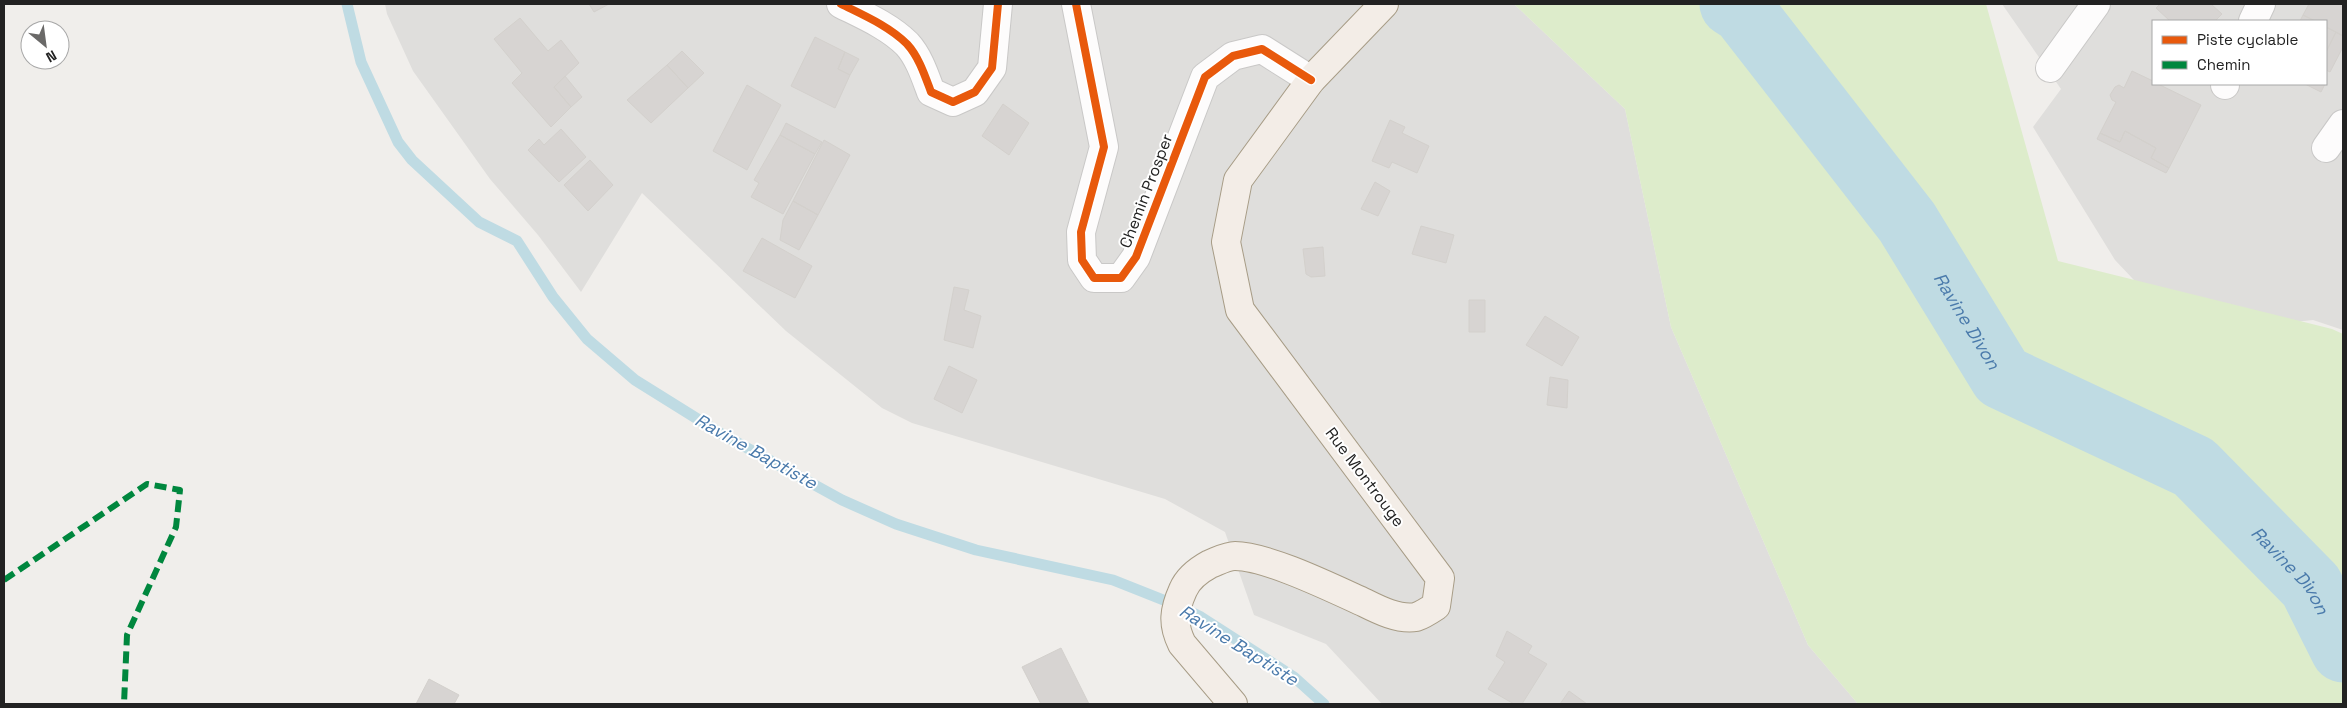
<svg xmlns="http://www.w3.org/2000/svg" width="2347" height="708" viewBox="0 0 2347 708" font-family="'Space Grotesk',sans-serif">
	<rect width="100%" height="100%" fill="#f0eeeb"/>
	<path fill="#dfdedc" fill-rule="evenodd" d="M385,4H1514L1625,109L1671,327L1808,645L1858,704H1382L1326,644L1254,615L1225,532L1165,499L912,423L882,408L786,331L642,193L581,292L538,235L490,179L413,71L387,14Z
		M2002,4H2343V330L2313,320L2244,327L2168,316L2115,260L2033,127L2061,89ZM2153,21H2326V84H2153Z"/>
	<path fill="#ddeccb" d="M1514,4H1986L2058,261L2332,329L2343,334V704H1858L1808,645L1671,327L1625,109Z"/>
	<g fill="none" stroke-linecap="round" stroke-linejoin="round">
		<path stroke="#bfdbe3" stroke-width="11" d="M347,4L361,62L398,142L412,160L479,222L517,241L553,297L587,339L635,380L720,433L842,500L896,524L976,550L1113,580L1176,605L1201,617L1294,677L1324,704"/>
		<path stroke="#bfdbe3" stroke-width="65" id="s1" d="M1732,4L1743,11L1907,222L2002,377L2194,467L2311,586L2343,650"/>
	</g>
	<path fill="#d7d4d2" stroke="#d3d0cc" d="M589,4H609L594,12Z
		M2160,4H2211L2222,14L2215,21H2170L2156,8Z
		M2309,4H2343V36L2326,27V21H2315L2303,15Z
		M2303,15L2315,21H2300Z
		M520,18L548,51L561,40L579,63L554,87L571,107L551,127L512,83L522,73L494,39Z
		M2326,27L2336,32L2326,52Z
		M2336,32L2343,36V47L2330,72L2326,70V52Z
		M815,37L845,52L838,69L850,75L835,108L791,86Z
		M682,51L704,73L688,88L667,65Z
		M845,52L859,59L850,75L838,69Z
		M667,65L688,88L651,123L627,100Z
		M2132,71L2153,81V84H2158L2201,105L2169,168L2151,158L2156,148L2125,131L2120,142L2100,133L2116,102L2112,100L2110,95L2115,87L2119,85L2124,88Z
		M565,76L582,97L571,107L554,87Z
		M2305,84H2325L2321,92Z
		M747,85L781,105L747,170L713,151Z
		M1003,104L1029,123L1009,155L982,136Z
		M1390,120L1405,127L1402,133L1429,146L1417,173L1392,162L1389,168L1372,161Z
		M786,123L822,142L815,154L780,135Z
		M561,129L586,157L559,182L528,150L539,139L544,145Z
		M2125,131L2156,148L2151,158L2169,168L2166,173L2097,139L2100,133L2120,142Z
		M780,135L815,154L783,214L751,197L759,183L754,180Z
		M824,140L850,155L818,215L793,201Z
		M590,160L613,185L588,211L564,185Z
		M1375,182L1390,191L1378,216L1361,209Z
		M793,201L818,215L799,250L780,240L783,220Z
		M1421,226L1454,235L1446,263L1412,254Z
		M762,238L812,266L795,298L743,271Z
		M1323,247L1325,276L1311,277L1306,274L1303,249Z
		M954,287L969,290L964,310L981,316L973,348L944,340Z
		M1469,300H1485V332H1469Z
		M1545,316L1579,337L1562,366L1526,345Z
		M949,366L977,380L962,413L934,399Z
		M1550,377L1568,380L1567,408L1547,405Z
		M1507,631L1532,646L1528,653L1547,664L1522,704H1514L1488,689L1505,662L1496,656Z
		M1061,648L1089,704H1041L1022,667Z
		M429,679L459,695L454,704H416Z
		M1569,691L1587,704H1560Z"/>
	<g fill="none" stroke-linecap="round" stroke-linejoin="round">
		<defs>
			<path id="minor" d="M841,4C863,15 889,26 907,44C919,57 925,76 931,92L953,102L975,92L992,68L998,4
				M1076,4L1104,147L1081,232L1082,260L1094,278H1121L1136,257L1205,77L1233,56L1262,49L1311,80
				M2253,21L2261,4
				M2050,68L2096,4
				M2225,85V84
				M2326,148L2343,124"/>
			<path id="major" d="M1233,704L1182,644C1172,624 1174,610 1183,590C1188,578 1199,570 1210,564C1218,561 1227,556 1235,556C1267,556 1334,589 1365,603C1379,610 1399,620 1416,617C1422,615 1430,610 1436,606L1440,578L1240,310L1226,242L1238,180L1311,80L1384,4"/>
		</defs>
		<use href="#minor" stroke="#c9c8c7" stroke-width="30"/>
		<use href="#major" stroke="#a79c86" stroke-width="30"/>
		<use href="#minor" stroke="#fdfcfc" stroke-width="28"/>
		<use href="#major" stroke="#f3ede7" stroke-width="28"/>
		<path stroke="#00873e" stroke-width="6" stroke-dasharray="12 6" stroke-linecap="butt" d="M4,580L147,484L180,490L176,527L127,635L124,704"/>
		<defs>
			<path id="cycleway" d="M841,4C863,15 889,26 907,44C919,57 925,76 931,92L953,102L975,92L992,68L998,4
				M1076,4L1104,147L1081,232L1082,260L1094,278H1121L1136,257L1205,77L1233,56L1262,49L1311,80"/>
		</defs>
		<use href="#cycleway" stroke="#fff" stroke-width="11"/>
		<use href="#cycleway" stroke="#e8590c" stroke-width="8"/>
	</g>
	<g text-anchor="middle" dominant-baseline="central" stroke-width="4" stroke-linejoin="round" paint-order="stroke">
		<g font-size="16" fill="#222" stroke="#fff">
			<text transform="translate(1146 191) rotate(-69)">Chemin Prosper</text>
			<text transform="translate(1365 477) rotate(53)">Rue Montrouge</text>
		</g>
		<g font-size="18" font-style="italic" fill="#4a7aab" stroke="#fff">
			<text stroke="none"><textPath href="#s1" startOffset="396">Ravine Divon</textPath></text>
			<text transform="translate(756 451) rotate(29)">Ravine Baptiste</text>
			<text stroke="none"><textPath href="#s1" startOffset="816">Ravine Divon</textPath></text>
			<text transform="translate(1239 645) rotate(32)">Ravine Baptiste</text>
		</g>
	</g>
	<rect width="2347" height="708" fill="none" stroke="#222222" stroke-width="10"/>
	<rect x="2152" y="20" width="175" height="65" fill="#ffffff" stroke="#a7a7a7"/>
	<rect x="2162" y="36" width="25" height="8" fill="#e8590c" stroke="#a7a7a7"/>
	<text x="2197" y="45" font-size="15" fill="#222222">Piste cyclable</text>
	<rect x="2162" y="61" width="25" height="8" fill="#00873e" stroke="#a7a7a7"/>
	<text x="2197" y="70" font-size="15" fill="#222222">Chemin</text>
	<g transform="translate(45 45) rotate(151)"><circle r="24" fill="#ffffff" stroke="#a7a7a7"/>
	<path d="M0-4L9 19L0 12L-9 19Z" fill="#6a6968"/>
	<text y="-8" font-size="14" font-weight="bold" text-anchor="middle" fill="#222222">N</text>
	</g>
</svg>
